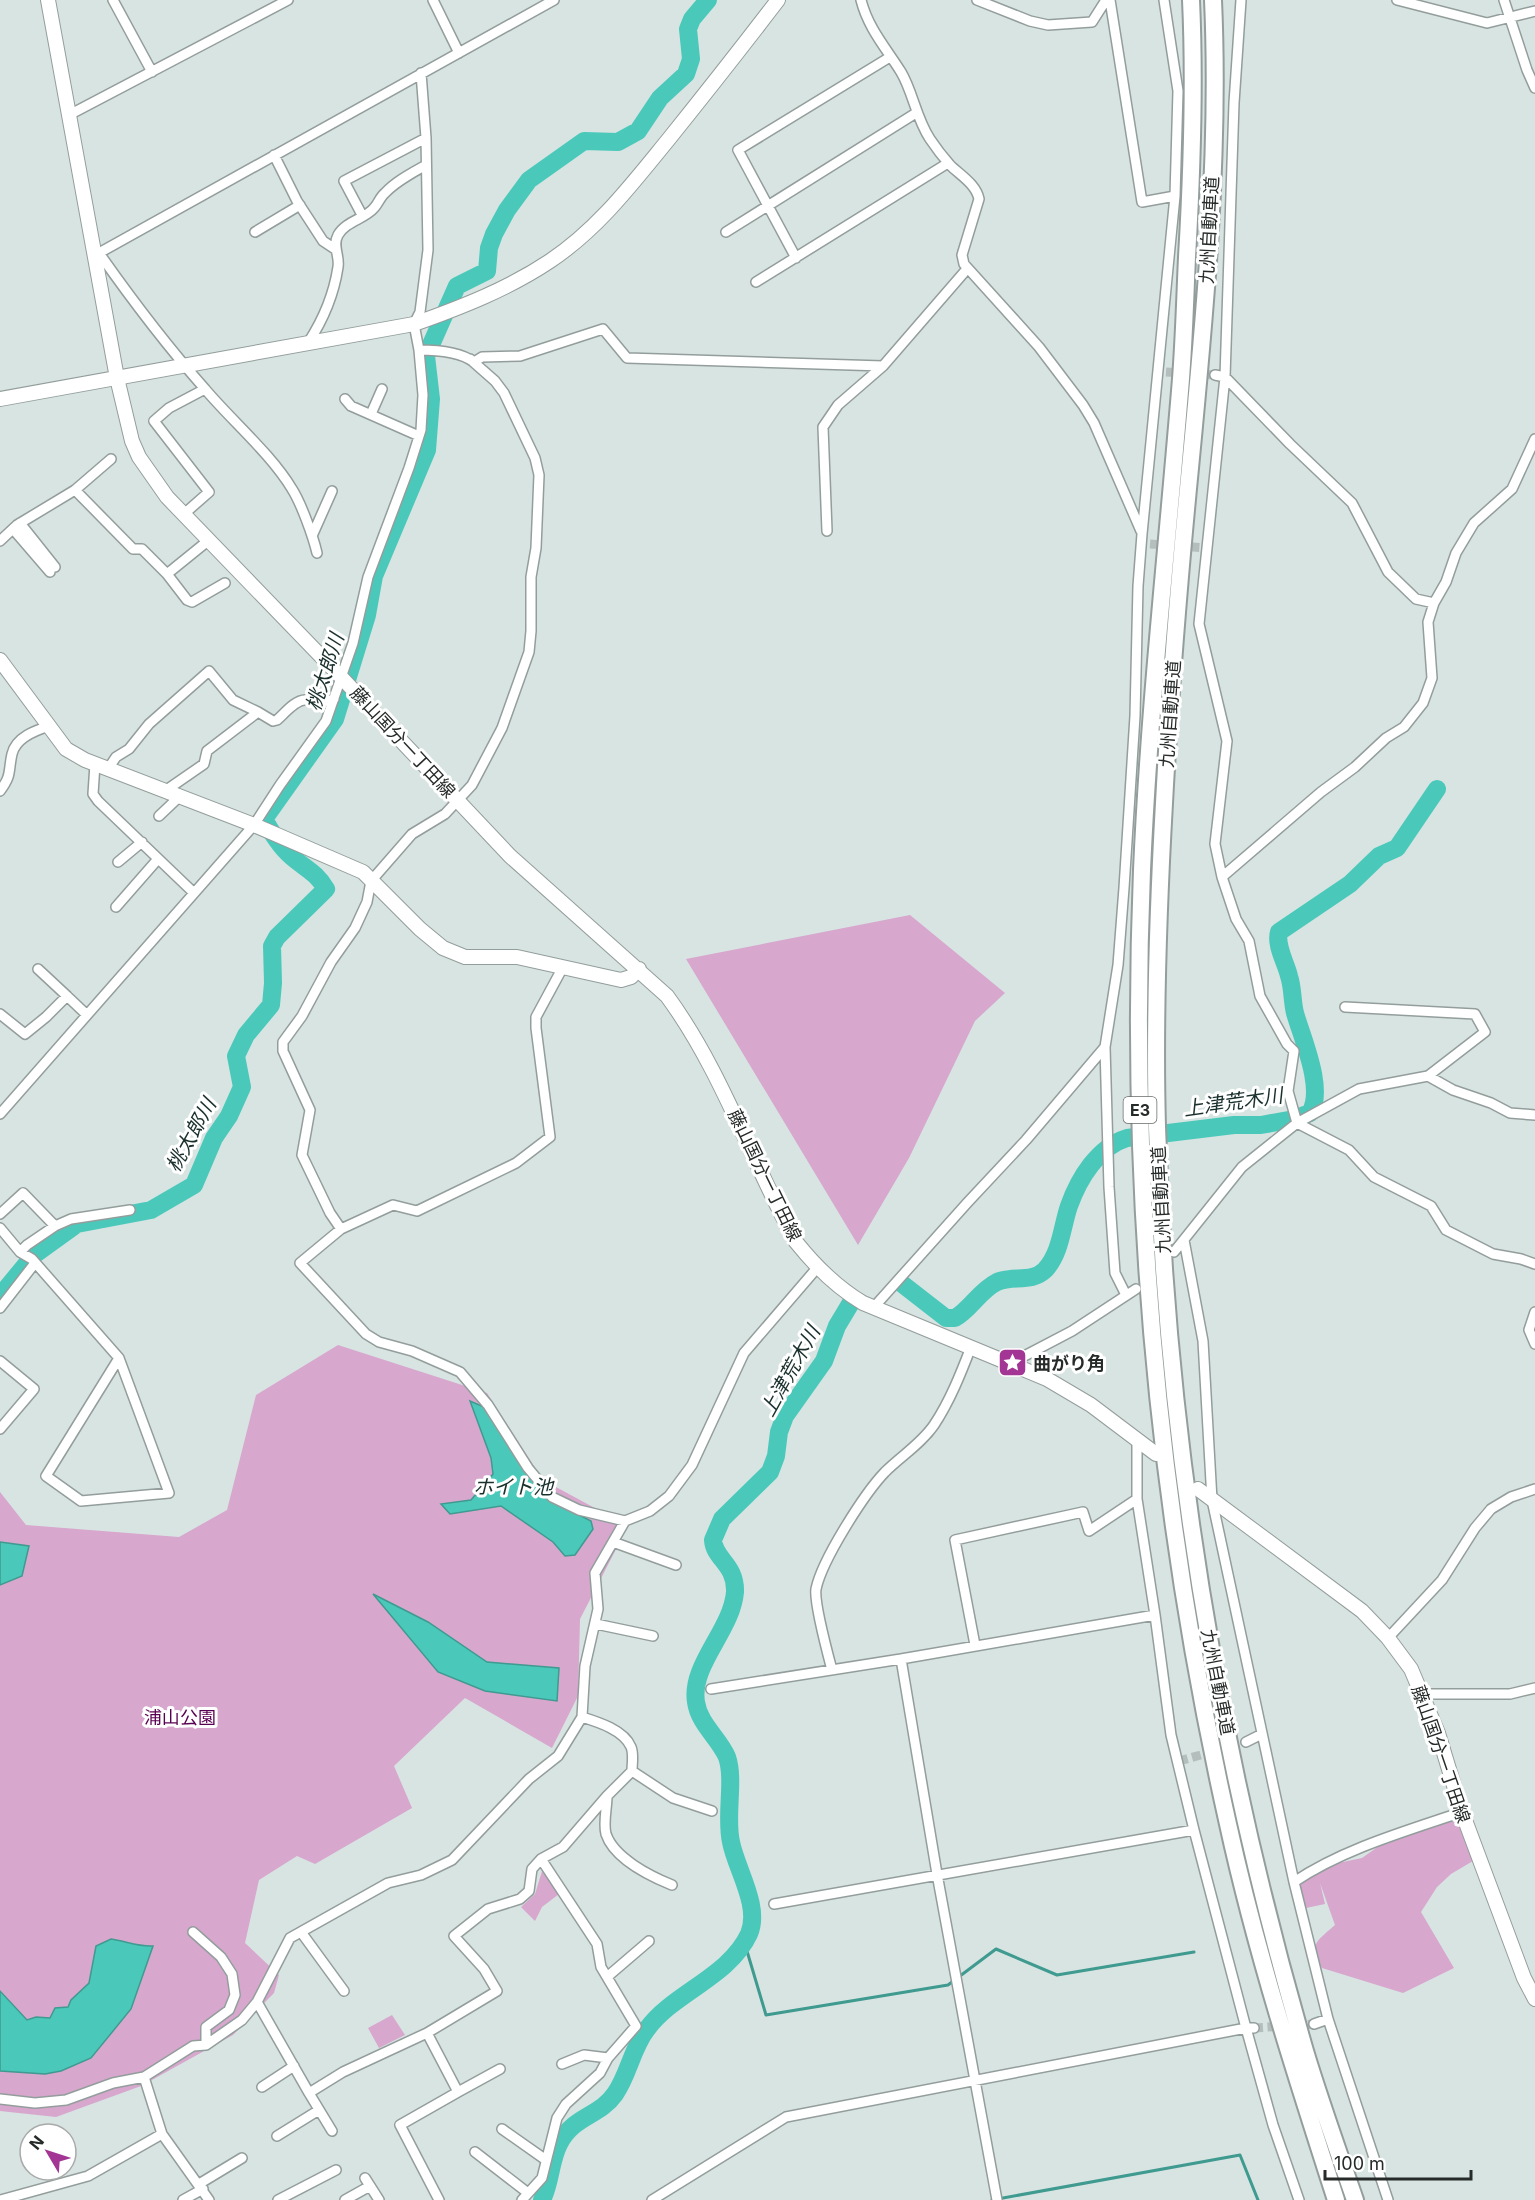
<svg xmlns="http://www.w3.org/2000/svg" width="1535" height="2200" viewBox="0 0 1535 2200" font-family="Inter,'Noto Sans JP',sans-serif">
	<rect width="100%" height="100%" fill="#d8e4e2"/>
	<path fill="#d7a7ce" d="M910,915L1005,993L975,1021L909,1158L858,1245L686,959Z
		M338,1345L487,1393L543,1480L628,1526L580,1619L578,1696L552,1748L465,1698L394,1766L412,1808L315,1864L297,1856L259,1880L245,1943L279,1975L274,1993L233,2035L141,2086L56,2117L0,2111V1492L26,1525L179,1537L227,1510L256,1395Z
		M1462,1812L1478,1858L1451,1874L1437,1887L1421,1912L1454,1968L1403,1993L1322,1968C1307,1945 1317,1941 1335,1925L1320,1883L1325,1904L1306,1908L1294,1882L1314,1868L1362,1858L1396,1834Z
		M543,1868L559,1894L542,1907L535,1921L521,1907L535,1894Z
		M392,2015L405,2035L379,2048L368,2028Z"/>
	<path fill="#4ac9bb" stroke="#3f9a90" stroke-width="1.5" d="M470,1401L484,1407L551,1501L591,1521L593,1529L575,1555L565,1556L553,1542L501,1506L450,1514L441,1504L471,1500L493,1474L491,1458Z
		M0,1542L29,1546L22,1576L0,1585Z
		M373,1594L428,1622L487,1662L559,1668L557,1701L485,1691L438,1672Z
		M111,1939C125,1941 139,1947 153,1946L131,2009L91,2058L61,2071L45,2074L0,2071V1991L27,2020L36,2017L50,2018L55,2008L68,2007L71,2000L89,1983L96,1946Z"/>
	<g fill="none" stroke-linecap="round" stroke-linejoin="round">
		<path stroke="#3f9a90" stroke-width="3" d="M744,1941L766,2015L948,1985L996,1949L1057,1975L1194,1952
			M992,2200L1240,2155L1258,2200"/>
		<path stroke="#4ac9bb" stroke-width="18" d="M901,1283L946,1318H955C971,1309 979,1291 997,1282C1012,1275 1032,1283 1045,1270C1061,1253 1062,1226 1069,1206C1079,1178 1098,1147 1127,1138L1234,1125H1261L1294,1119L1310,1113C1325,1089 1302,1038 1295,1013C1292,1001 1293,988 1289,976C1286,963 1275,945 1279,932L1350,884L1379,856L1397,848L1437,789
			M0,1296L34,1255L77,1224L151,1210L194,1185L214,1138L229,1116L242,1087L236,1056L246,1035L271,1005L273,983L272,946L277,937L326,889C317,873 306,869 292,857C280,847 272,833 264,819L335,719L367,615L374,576L427,450L431,399L426,356L457,286L487,271L489,248L494,234L507,210L529,180L584,141L618,142L638,131L660,98L686,74L691,59L688,29L692,19L708,0
			M542,2200C551,2182 550,2162 559,2144C574,2115 599,2117 615,2094C629,2074 632,2048 647,2029C673,1993 729,1977 749,1934C761,1906 736,1869 731,1842C725,1816 735,1780 727,1757C719,1738 699,1724 696,1702C690,1665 732,1630 735,1592C736,1564 714,1559 713,1540L722,1519L770,1472L776,1456L779,1432L785,1416L824,1361L837,1326L852,1301"/>
		<path stroke="#b4bfbd" stroke-width="9" stroke-dasharray="9 4.5" stroke-linecap="butt" d="M1166,372L1215,375
			M1150,544L1208,548
			M1179,1761L1215,1751
			M1254,2028L1314,2024"/>
		<defs>
			<path id="street" d="M113,0L152,72
				M433,0L459,53
				M861,0C868,28 886,48 901,72C913,92 916,118 930,139C936,148 943,157 950,165C960,175 976,184 979,199L962,255L964,264L1039,347L1083,405L1094,423L1141,531
				M977,0L1030,21L1048,25L1092,22L1106,0
				M1110,0L1142,202L1175,196
				M1241,0L1234,103L1225,377L1199,624L1227,741L1215,844L1222,877L1236,919L1249,941L1260,996L1287,1044L1294,1051L1288,1091L1297,1123L1349,1150L1374,1177L1431,1206L1446,1230L1493,1254L1521,1259L1535,1264
				M1397,0L1487,23L1535,11
				M1504,0L1527,70L1535,88
				M69,115L288,0
				M274,155L297,201L323,241L335,249
				M362,215L344,181L426,138
				M255,232L300,205
				M726,232L916,113
				M93,252L99,253L554,0
				M99,253C132,300 167,346 205,389C232,421 271,454 292,489C301,503 313,536 317,553
				M796,258L738,150L890,57
				M756,282L948,163
				M308,343C323,320 334,294 338,267C340,256 332,246 338,235C346,221 365,219 374,208C378,204 380,197 385,193C396,181 412,173 426,165
				M419,350C436,350 460,352 474,362L482,357L520,356L603,329L627,358L883,366
				M470,359L495,381L504,393L535,458L539,475L536,548L531,577V631L529,652L502,728L472,785L445,814L412,834L371,881L367,902L355,928L331,962L302,1016L283,1042V1051L310,1110L302,1155L330,1213L341,1229L393,1205L417,1211L516,1163L550,1137L536,1028V1017L563,967
				M1215,375L1225,377L1290,444L1352,503L1388,572L1416,599L1434,603
				M345,399L351,406L419,436
				M371,414L382,389
				M75,490L133,549H142L167,574
				M184,514L209,492L154,421L169,408L205,389
				M20,523L55,567
				M13,529L50,572
				M827,531L823,427L838,405L883,366L967,269
				M312,536L332,491
				M209,540L167,574L187,600L192,602L225,583
				M0,541L17,525L75,490L111,459
				M258,712L273,721L277,720C284,714 295,700 305,700C316,700 322,704 334,699
				M95,764L93,794L98,801L194,893
				M108,769L116,757L129,749L149,724L209,671L233,700L258,712L207,751L204,764L165,791
				M0,791C12,775 8,772 12,754C16,737 36,730 50,726
				M159,816L179,797
				M118,862L142,842
				M1222,877L1321,792L1355,767L1386,738L1404,727L1423,703L1432,678L1428,622L1434,603L1446,582L1456,553L1474,523L1512,489L1535,439
				M116,907L158,859
				M38,969L67,996
				M0,1014L25,1034L46,1017L67,996L87,1015
				M1428,1076L1453,1090L1491,1103L1510,1113L1535,1115
				M0,1114L254,825L280,785L326,721L353,643L368,577L409,468L421,430L423,395L419,350L414,324L420,312L428,250L426,138L421,73
				M0,1214L23,1193L55,1226L27,1245L20,1252
				M55,1226L71,1219L130,1210
				M0,1228L20,1252L32,1259L119,1358
				M341,1229L300,1263L366,1334L379,1342L412,1351L460,1372L488,1405L528,1468L552,1497L579,1510L625,1521L650,1511L669,1496L692,1465L744,1353L817,1268
				M1184,1240L1203,1341L1212,1500L1294,1882L1328,2019L1388,2200
				M1174,1252L1242,1167L1297,1123L1359,1089L1428,1076L1485,1032L1475,1014L1345,1007
				M1126,1295L1115,1273L1109,1187L1105,1047L1118,965L1124,888L1135,716L1138,586L1142,534L1175,196L1178,91L1164,0
				M874,1307L968,1202L1026,1140L1105,1047
				M0,1308L35,1263
				M1535,1312L1529,1330L1535,1344
				M119,1358L169,1493L81,1501L46,1476Z
				M0,1361L34,1389L0,1429
				M1011,1363L1072,1331L1136,1289
				M1137,1440V1499L1155,1615L1171,1735L1194,1830L1246,2028L1273,2125L1299,2200
				M613,1542L676,1565
				M596,1624L653,1636
				M1388,1638L1442,1580L1475,1528L1491,1509L1511,1497L1535,1489
				M975,1645L955,1540L1083,1512L1089,1531L1137,1499
				M901,1659L937,1874L997,2200
				M832,1670C828,1655 814,1601 816,1589C822,1560 864,1494 885,1472C901,1456 921,1444 934,1425C950,1401 961,1373 971,1347
				M711,1689L901,1659L1155,1615
				M1422,1694H1510L1535,1688
				M1246,1742L1262,1734
				M632,1771L673,1798L712,1811
				M607,1796C607,1808 603,1823 606,1834C614,1858 650,1876 672,1885
				M541,1859L597,1944L601,1967L636,2026L608,2058L584,2055L562,2064
				M1294,1882C1343,1849 1406,1831 1462,1812
				M774,1904L1194,1830
				M193,1932L221,1957L232,1974L235,1995L229,2010L206,2027V2045
				M301,1932L344,1991
				M607,1977L649,1941
				M257,2002L309,2093L343,2072L427,2033L497,1991L484,1969L454,1936L488,1909L520,1899L529,1891L532,1869L541,1859L563,1847L607,1796L632,1771C632,1763 634,1754 631,1747C624,1730 598,1722 582,1717
				M1314,2024L1328,2019
				M427,2033L458,2092L400,2125L439,2200
				M144,2077L162,2134L209,2200
				M262,2087L294,2066
				M458,2092L500,2069
				M309,2093L332,2131
				M0,2099L35,2103L66,2100L113,2083L144,2077L193,2046L206,2045L242,2020L257,2002L290,1938L388,1883L421,1875L452,1860L529,1779L558,1756L582,1717L585,1666L598,1609L595,1573L625,1521
				M502,2129L546,2160
				M277,2136L319,2110
				M475,2152L528,2193
				M365,2178L379,2200
				M199,2184L242,2158
				M1,2200L88,2176L162,2134
				M183,2200L203,2189
				M278,2200L336,2170
				M345,2200L370,2186
				M522,2200L542,2178L557,2118L566,2104L600,2073L608,2058
				M652,2200L786,2117L1246,2028H1254"/>
			<path id="secondary" d="M48,0L117,378L132,441L139,457L167,497L341,677L510,856L667,996C722,1071 751,1161 796,1242C816,1267 836,1287 863,1303L1047,1379L1091,1405L1156,1454
				M0,399L414,324C462,307 508,289 550,261C598,229 632,184 668,140C705,94 742,47 778,0
				M0,660L66,749L85,760L254,825L363,872L420,929L443,948L465,957H517L621,980L631,977L639,969
				M1198,1489L1362,1611L1388,1638L1411,1669L1438,1733L1462,1812L1524,1978L1535,1999"/>
			<path id="highway" d="M1191,0C1195,86 1192,171 1187,257C1185,301 1184,346 1180,391C1167,550 1149,709 1142,870C1129,1190 1158,1512 1228,1824C1256,1952 1296,2076 1336,2200
				M1213,0C1220,156 1205,313 1190,468C1179,580 1170,691 1164,803C1158,910 1154,1019 1157,1127C1166,1440 1218,1751 1305,2051C1320,2101 1338,2151 1355,2200"/>
		</defs>
		<use href="#street" stroke="#939e9c" stroke-width="12"/>
		<use href="#secondary" stroke="#939e9c" stroke-width="16"/>
		<use href="#highway" stroke="#939e9c" stroke-width="20"/>
		<use href="#street" stroke="#fff" stroke-width="9"/>
		<use href="#secondary" stroke="#fff" stroke-width="14"/>
		<use href="#highway" stroke="#fff" stroke-width="16"/>
	</g>
	<defs>
		<symbol id="sight-square" viewBox="-11 -11 22 22"><rect x="-9" y="-9" width="18" height="18" rx="4" fill="#a33695" stroke="#fff"/><path d="M0-6L1.8-2.2L6-1.7L2.9 1.2L3.7 5.4L0 3.3L-3.7 5.4L-2.9 1.2L-6-1.7L-1.8-2.2Z" fill="#fff"/></symbol>
	</defs>
	<g fill-rule="evenodd">
		<use href="#sight-square" x="996" y="1346" width="33" height="33"/>
	</g>
	<g text-anchor="middle" dominant-baseline="central" stroke-width="6" stroke-linejoin="round" paint-order="stroke">
		<rect fill="#fff" stroke="#676b6a" stroke-width="1.5" x="1123.5" y="1097" width="33" height="26" rx="4.5"/>
		<g font-size="16" font-weight="bold" fill="#262b2a">
			<text x="1140" y="1110">E3</text>
		</g>
		<g font-size="18" fill="#262b2a" stroke="#fff">
			<text transform="translate(1209 230) rotate(-87)">九州自動車道</text>
			<text transform="translate(1170 714) rotate(-86)">九州自動車道</text>
			<text transform="translate(403 742) rotate(47)">藤山国分一丁田線</text>
			<text transform="translate(765 1175) rotate(64)">藤山国分一丁田線</text>
			<text transform="translate(1161 1200) rotate(-93)">九州自動車道</text>
			<text transform="translate(1218 1682) rotate(79)">九州自動車道</text>
			<text transform="translate(1441 1754) rotate(71)">藤山国分一丁田線</text>
		</g>
		<g font-size="18" font-weight="bold" fill="#262b2a" stroke="#fff" text-anchor="start">
			<text x="1033" y="1363">曲がり角</text>
		</g>
		<g font-size="18" fill="#590151" stroke="#fff">
			<text x="180" y="1717">浦山公園</text>
		</g>
		<g font-size="20" font-style="italic" fill="#1a302d" stroke="#fff">
			<text transform="translate(325 672) rotate(-72)">桃太郎川</text>
			<text transform="translate(1233 1102) rotate(-8)">上津荒木川</text>
			<text transform="translate(191 1135) rotate(-61)">桃太郎川</text>
			<text transform="translate(790 1371) rotate(-61)">上津荒木川</text>
			<text x="513" y="1487">ホイト池</text>
		</g>
	</g>
	<g transform="translate(48 2152) rotate(309)"><circle r="28" fill="#ffffff" stroke="#a8aaaa" stroke-width="1.5"/>
	<path d="M0-4.5L10 22L0 15L-10 22Z" fill="#a33695"/>
	<text y="-9" font-size="16" font-weight="bold" text-anchor="middle" fill="#262b2a">N</text>
	</g>
	<path d="M1325 2170v9h146v-9" fill="none" stroke="#262b2a" stroke-width="3"/>
	<text x="1334" y="2170" font-size="18" fill="#262b2a" stroke="#ffffff" stroke-width="4.5" paint-order="stroke">100 m</text>
</svg>
